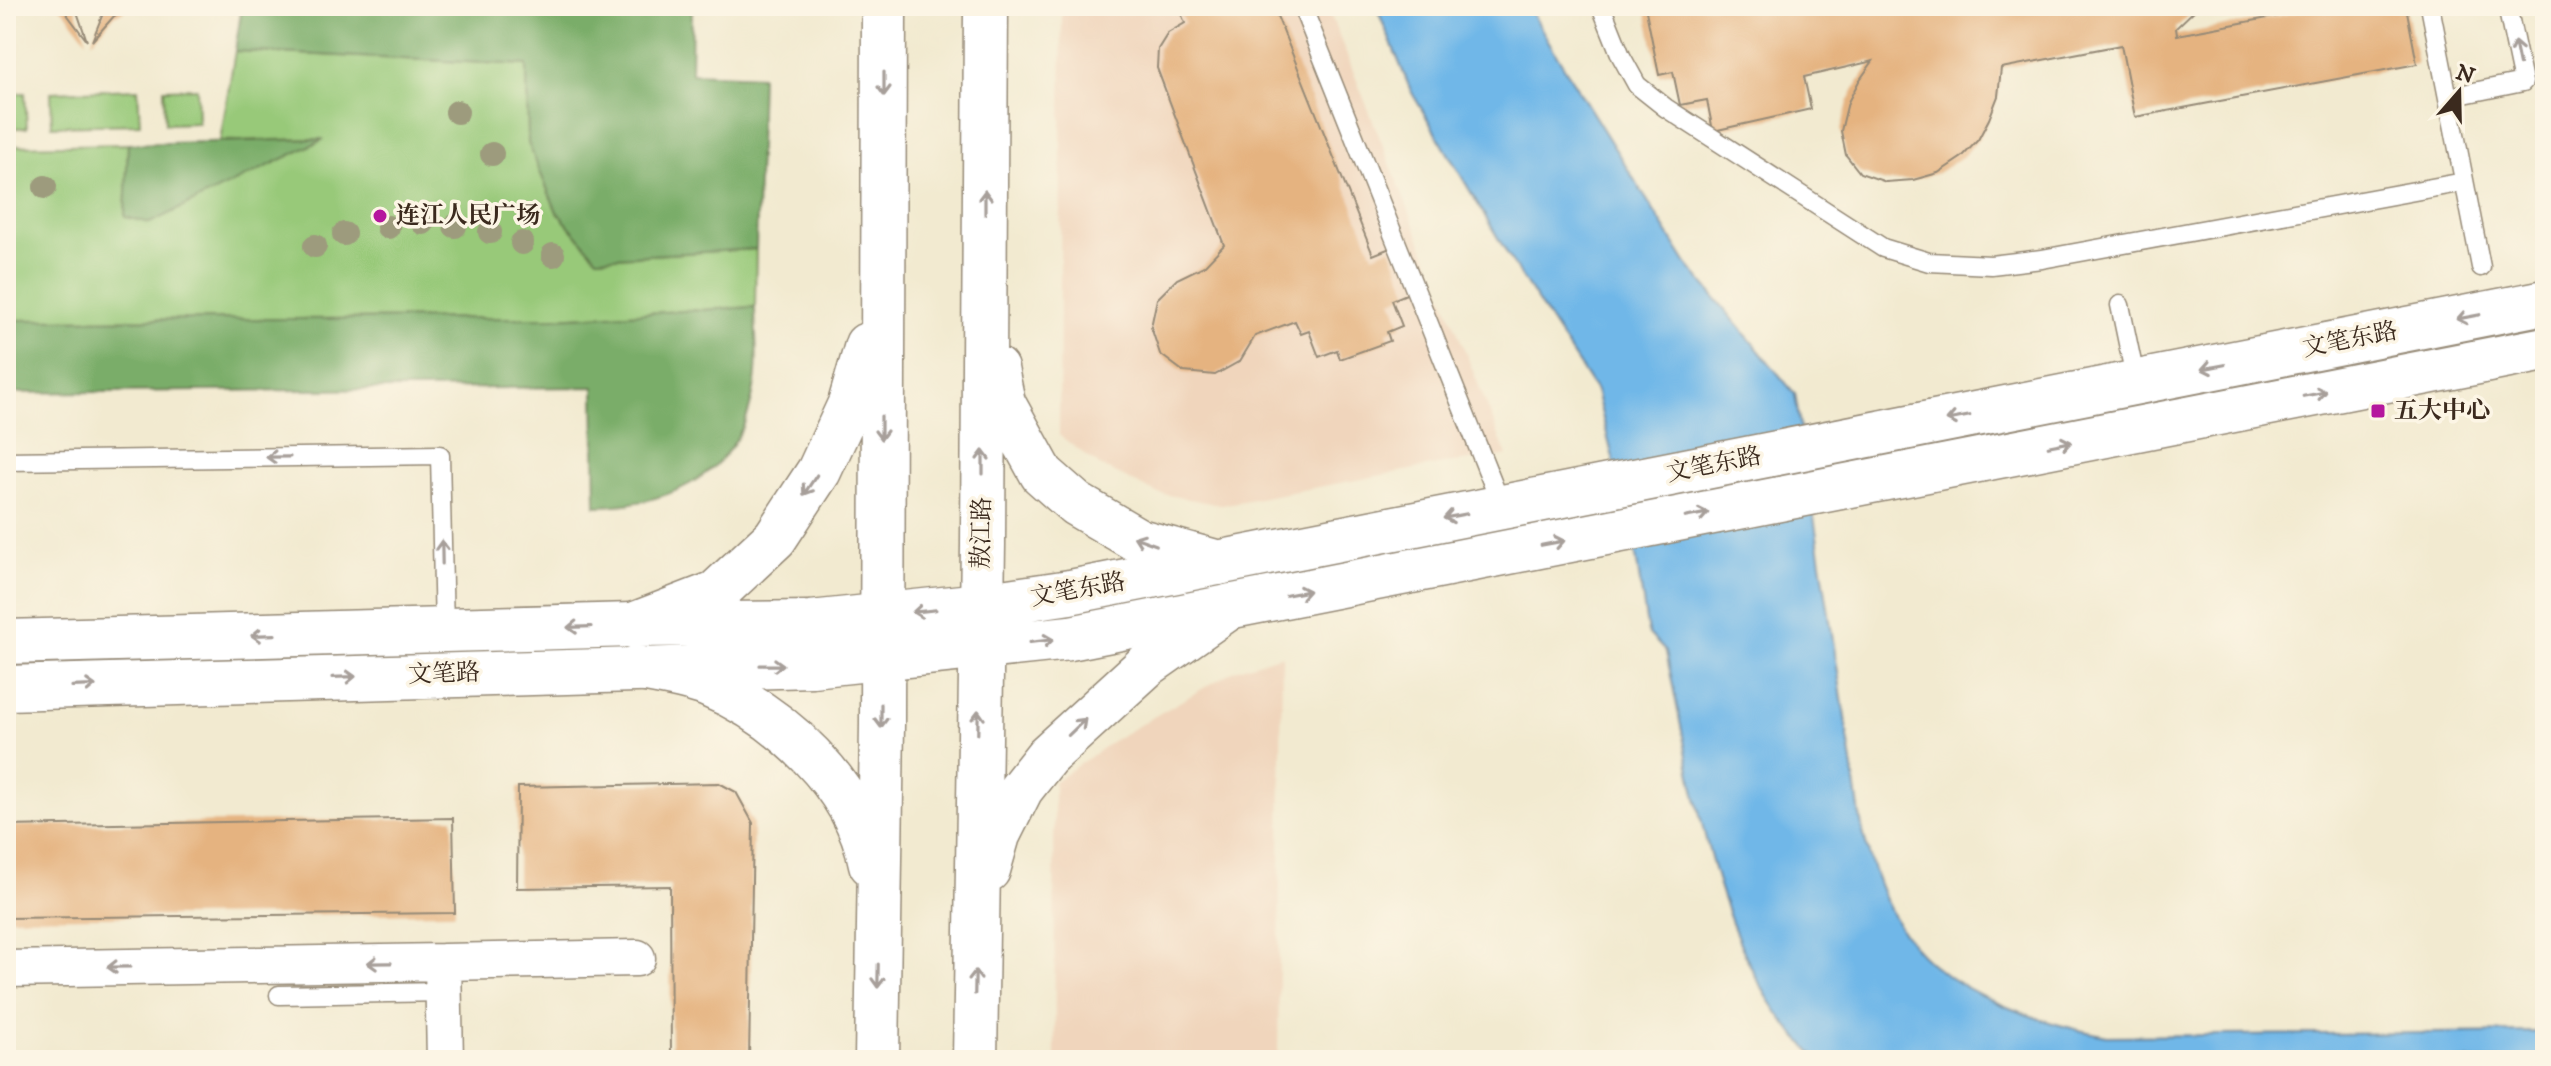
<svg xmlns="http://www.w3.org/2000/svg" width="2551" height="1066" viewBox="0 0 2551 1066" font-family="'IM FELL DW Pica','Noto Serif SC',serif">
	<rect width="100%" height="100%" fill="#fcf5e5"/>
	<filter id="ink" filterUnits="userSpaceOnUse"><feTurbulence type="fractalNoise" baseFrequency=".0125" numOctaves="2"/><feDisplacementMap in="SourceGraphic" scale="16" xChannelSelector="R" yChannelSelector="G"/><feConvolveMatrix kernelMatrix="1 2 1 2 8 2 1 2 1" color-interpolation-filters="sRGB"/></filter>
	<filter id="wash" filterUnits="userSpaceOnUse"><feTurbulence type="fractalNoise" baseFrequency=".006" numOctaves="4" result="noise"/><feDisplacementMap in="SourceGraphic" scale="32" xChannelSelector="R" yChannelSelector="G"/><feGaussianBlur stdDeviation="1.8" result="paint"/><feColorMatrix in="noise" values="0 0 0 0 0 0 0 0 0 0 0 0 0 0 0 0 0 1.4 0 .05"/><feComposite in="paint" operator="in"/></filter>
	<g filter="url(#wash)">
		<rect width="100%" height="100%" fill="#f2ead0"/>
		<path fill="#f0d5bc" d="M1062,6H1327L1507,456L1453,462L1221,505L1157,493L1100,466L1059,435Z
			M1282,655L1278,1060H1055L1054,782L1117,738L1235,670Z"/>
		<path fill="#98c979" stroke="#6a7a4c" stroke-width="2" d="M235,51L527,65L528,143L557,212L597,258L756,249L755,307L553,318L6,320V146L128,144L125,217L321,139L220,141Z
			M197,88L198,123L165,124L164,89Z
			M138,89L140,124L52,126L51,92Z
			M6,93H25L27,128H6Z"/>
		<path fill="#7aad69" stroke="#5a6c44" stroke-width="2" d="M242,6H692L691,73L761,76L756,249L597,258L557,212L528,143L527,65L235,51Z
			M324,139L150,223L125,217L128,144Z
			M755,307C755,331 759,358 755,382C744,469 677,505 596,506L594,387L6,393V320L553,318Z"/>
		<path fill="#70b7e8" stroke="#567083" stroke-width="2" d="M1376,6H1528L1562,64L1687,264L1795,394L1862,828C1871,865 1883,904 1906,936C1944,992 2043,1024 2107,1036L2545,1032V1060H1819C1808,1048 1796,1036 1786,1024C1712,929 1691,768 1666,652L1648,633L1633,537L1596,391L1514,265L1411,91Z"/>
		<g id="blocks">
			<path fill="#e5b380" d="M59,6H75L87,41L66,13Z
				M106,6L131,7L114,16L92,41Z
				M1178,6H1273L1373,255L1390,248L1409,293L1392,300L1402,326L1387,332L1390,341L1340,359L1337,350L1319,357L1309,331L1301,334L1295,321L1255,336L1240,361L1215,375L1184,372L1160,354L1151,327L1157,299L1177,279L1204,266L1224,245L1157,68L1158,49L1168,33L1185,23Z
				M1645,6H2199L2176,28L2177,35L2331,6H2406L2417,64L2135,117L2121,45L2001,68L1998,96L1989,119L1978,140L1962,157L1938,173L1913,180L1886,182L1860,173L1846,155L1841,131L1848,102L1859,81L1873,61L1804,77L1811,109L1713,131L1707,100L1680,105L1673,72L1659,75Z
				M719,783L736,792L753,823L749,1060H671L670,886L517,888L518,787Z
				M453,818L455,913L6,918V826Z"/>
		</g>
	</g>
	<g filter="url(#ink)">
		<use href="#blocks" fill-opacity="0" stroke="#968a77" stroke-width="2"/>
		<g fill="none" stroke-linecap="round" stroke-linejoin="round">
			<defs>
				<path id="lane" d="M1302,6L1502,507
					M1601,6L1621,56L1637,85L1666,108L1883,248L1929,262L1991,265L2042,259L2464,182
					M2430,6L2481,267
					M2449,97L2523,82L2507,6
					M2120,305L2136,382
					M6,461L440,455L444,630
					M279,995L444,992"/>
				<path id="street" d="M443,962L637,958
					M6,969L443,962L445,1060"/>
				<path id="secondary" d="M6,642L633,625L811,623L981,605L1070,592L2545,302
					M6,688L812,665L1070,638L2545,349"/>
				<path id="primary" d="M996,369L1003,403L1042,474L1076,504L1139,541L1219,563
					M633,625L716,593L775,538L819,471L850,404L867,345
					M636,668C659,673 686,676 708,685C780,715 856,784 871,864
					M988,870L998,835L1021,789L1047,756L1147,665L1231,606
					M877,1060L882,724L884,6
					M975,1060L983,545L986,6"/>
			</defs>
			<use href="#lane" stroke="#968a77" stroke-width="21"/>
			<use href="#street" stroke="#968a77" stroke-width="39"/>
			<use href="#secondary" stroke="#968a77" stroke-width="47"/>
			<use href="#primary" stroke="#968a77" stroke-width="47"/>
			<use href="#lane" stroke="#fff" stroke-width="18"/>
			<use href="#street" stroke="#fff" stroke-width="36"/>
			<use href="#secondary" stroke="#fff" stroke-width="44"/>
			<use href="#primary" stroke="#fff" stroke-width="44"/>
		</g>
		<g fill="#9d9b7d">
			<circle cx="457" cy="112" r="12"/>
			<circle cx="492" cy="154" r="12"/>
			<circle cx="45" cy="187" r="12"/>
			<circle cx="423" cy="223" r="12"/>
			<circle cx="455" cy="226" r="12"/>
			<circle cx="388" cy="227" r="12"/>
			<circle cx="490" cy="232" r="12"/>
			<circle cx="344" cy="234" r="12"/>
			<circle cx="522" cy="243" r="12"/>
			<circle cx="315" cy="246" r="12"/>
			<circle cx="553" cy="255" r="12"/>
		</g>
		<defs><path id="oneway-shaft" d="M-6 0H5M1.5-3L5.5 0L1.5 3" fill="none" stroke-width="1.6" stroke-linecap="round" stroke-linejoin="round" transform="scale(2)"/></defs>
		<g stroke="#a79f9a">
			<use href="#oneway-shaft" transform="translate(2517 53) rotate(-102)"/>
			<use href="#oneway-shaft" transform="translate(884 84) rotate(90)"/>
			<use href="#oneway-shaft" transform="translate(985 202) rotate(-90)"/>
			<use href="#oneway-shaft" transform="translate(2468 317) rotate(169)"/>
			<use href="#oneway-shaft" transform="translate(2213 367) rotate(169)"/>
			<use href="#oneway-shaft" transform="translate(2315 394) rotate(-11)"/>
			<use href="#oneway-shaft" transform="translate(1958 418) rotate(169)"/>
			<use href="#oneway-shaft" transform="translate(881 428) rotate(90)"/>
			<use href="#oneway-shaft" transform="translate(2060 444) rotate(-11)"/>
			<use href="#oneway-shaft" transform="translate(278 457) rotate(179)"/>
			<use href="#oneway-shaft" transform="translate(983 462) rotate(-90)"/>
			<use href="#oneway-shaft" transform="translate(810 485) rotate(124)"/>
			<use href="#oneway-shaft" transform="translate(1697 515) rotate(-11)"/>
			<use href="#oneway-shaft" transform="translate(1455 516) rotate(169)"/>
			<use href="#oneway-shaft" transform="translate(1145 541) rotate(-160)"/>
			<use href="#oneway-shaft" transform="translate(1553 543) rotate(-11)"/>
			<use href="#oneway-shaft" transform="translate(442 552) rotate(-91)"/>
			<use href="#oneway-shaft" transform="translate(1298 593) rotate(-11)"/>
			<use href="#oneway-shaft" transform="translate(924 611) rotate(174)"/>
			<use href="#oneway-shaft" transform="translate(579 627) rotate(178)"/>
			<use href="#oneway-shaft" transform="translate(263 635) rotate(178)"/>
			<use href="#oneway-shaft" transform="translate(1042 641) rotate(-7)"/>
			<use href="#oneway-shaft" transform="translate(772 665) rotate(-1)"/>
			<use href="#oneway-shaft" transform="translate(344 677) rotate(-2)"/>
			<use href="#oneway-shaft" transform="translate(84 686) rotate(-2)"/>
			<use href="#oneway-shaft" transform="translate(881 716) rotate(90)"/>
			<use href="#oneway-shaft" transform="translate(978 722) rotate(-89)"/>
			<use href="#oneway-shaft" transform="translate(1077 727) rotate(-44)"/>
			<use href="#oneway-shaft" transform="translate(379 963) rotate(179)"/>
			<use href="#oneway-shaft" transform="translate(119 967) rotate(179)"/>
			<use href="#oneway-shaft" transform="translate(878 976) rotate(91)"/>
			<use href="#oneway-shaft" transform="translate(975 982) rotate(-89)"/>
		</g>
	</g>
	<g fill="#b5179e" stroke="#fcf5e5" stroke-width="3">
		<circle cx="380" cy="216" r="8"/>
		<rect x="2370" y="403" width="16" height="16" rx="4"/>
	</g>
	<g text-anchor="middle" dominant-baseline="central" stroke-width="7" stroke-linejoin="round" paint-order="stroke">
		<g font-size="24" font-weight="bold" fill="#3b2a1e" stroke="#fcf5e5" text-anchor="start">
			<text x="396" y="216">连江人民广场</text>
			<text x="2394" y="411">五大中心</text>
		</g>
		<g font-size="24" fill="#3b2a1e" stroke="#fcf5e5">
			<text transform="translate(2350 340) rotate(-11)">文笔东路</text>
			<text transform="translate(1714 465) rotate(-11)">文笔东路</text>
			<text transform="translate(982 533) rotate(-89)">敖江路</text>
			<text transform="translate(1078 590) rotate(-10)">文笔东路</text>
			<text transform="translate(444 674) rotate(-2)">文笔路</text>
		</g>
	</g>
	<rect width="2551" height="1066" fill="none" stroke="#fcf5e5" stroke-width="32"/>
	<g transform="translate(2459 92) rotate(20)" stroke="#fcf5e5" stroke-width="6" paint-order="stroke">
	<path d="M0-6L14 30L0 20L-14 30Z" fill="#3b2a1e"/>
	<text y="-12" font-size="22" font-weight="bold" text-anchor="middle" fill="#3b2a1e">N</text>
	</g>
</svg>
